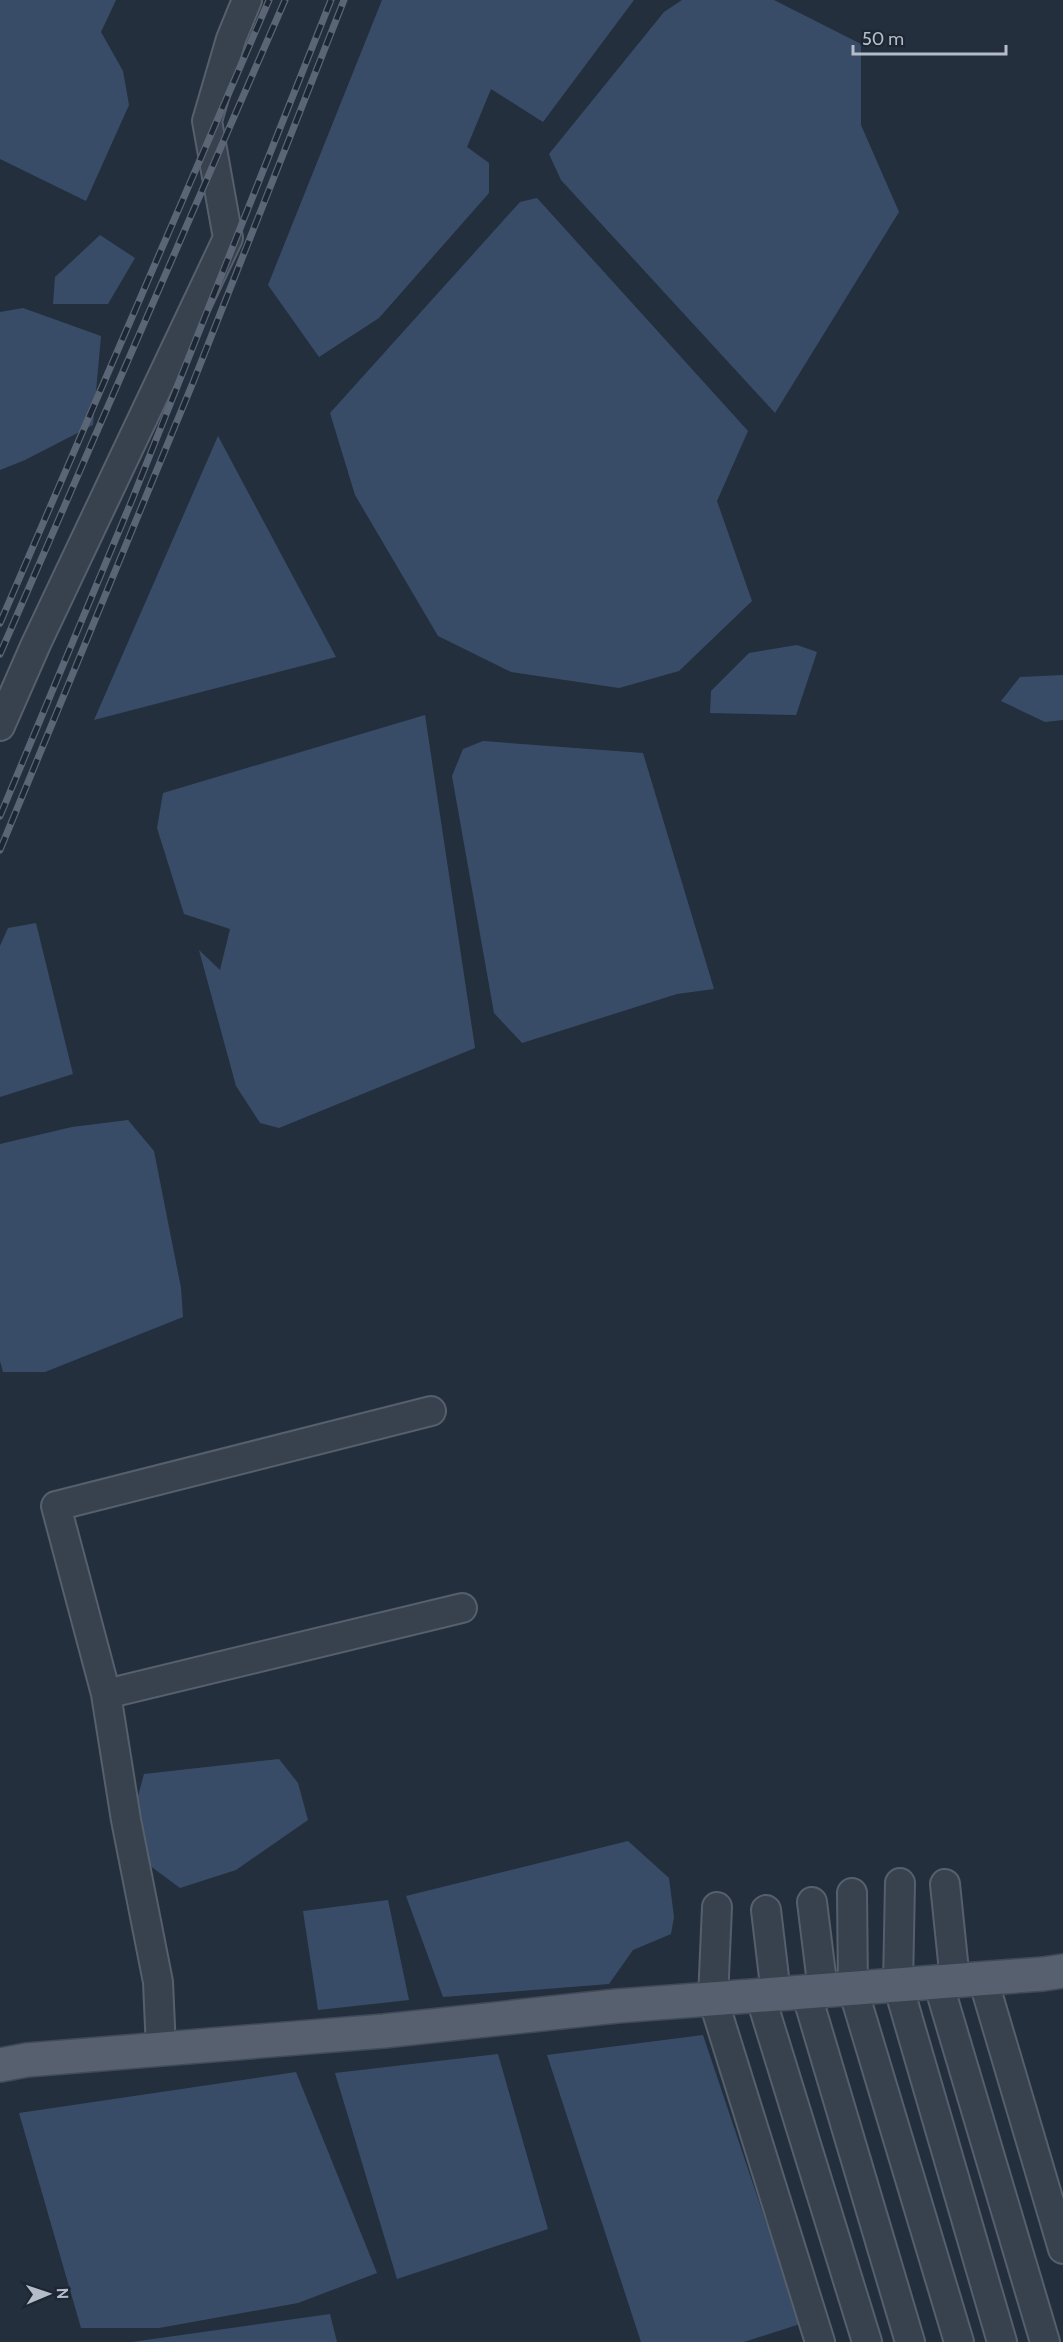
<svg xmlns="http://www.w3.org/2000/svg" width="1063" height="2342" viewBox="0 0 1063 2342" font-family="Cabin,sans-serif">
	<rect width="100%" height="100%" fill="#242f3e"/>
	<path fill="#394c67" d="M0,0H116L101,32L123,71L129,105L86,201L0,159Z
		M382,0H634L543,122L491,89L467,147L489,163V193L379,318L319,357L268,285Z
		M682,0H774L861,44V125L899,212L775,413L561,180L549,154L664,12Z
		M537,198L748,431L717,501L752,601L679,671L619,688L511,672L438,636L355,495L330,413L520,202Z
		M100,235L135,258L108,304H53L55,277Z
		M23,308L101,336L93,425L25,460L0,470V312Z
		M218,436L336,657L94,720Z
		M797,645L817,652L796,715L710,713L711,691L749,653Z
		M1063,675V720L1045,722L1001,701L1020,677Z
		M425,715L475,1048L279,1128L260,1123L236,1086L199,950L220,970L230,929L184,914L157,828L163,793Z
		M483,741L643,753L714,989L677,994L522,1043L494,1013L452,776L463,749Z
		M36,923L73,1074L0,1097V946L8,928Z
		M128,1120L154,1151L181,1288L183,1317L45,1372H3L0,1361V1144L72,1127Z
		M279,1759L298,1783L308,1820L236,1870L180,1888L149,1865L134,1811L144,1774Z
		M628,1841L669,1878L674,1917L671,1934L633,1950L609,1984L443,1997L406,1896Z
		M388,1900L409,2000L318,2010L303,1911Z
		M703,2035L800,2324L744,2342H641L547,2055Z
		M498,2054L548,2229L397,2279L335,2073Z
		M296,2072L377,2273L298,2303L159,2328H81L19,2113Z
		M330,2314L337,2342H132Z"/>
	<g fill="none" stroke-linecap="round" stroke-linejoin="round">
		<defs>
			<path id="minor" d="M0,726L36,644L228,238L207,121L231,39L247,0
				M106,1694L462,1608
				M900,1883L898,1985L1002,2342
				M945,1884L955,1981
				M852,1893L853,1989L959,2342
				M812,1902L823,1991
				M717,1907L713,1999L820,2342
				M766,1910L776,1994
				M983,1979L1063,2249
				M938,1982L1045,2342
				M806,1992L910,2342
				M760,1995L867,2342
				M161,2049L158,1982L126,1820L106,1694L56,1506L431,1411"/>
			<path id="major" d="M0,2065L27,2060L384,2031L617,2006L1043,1974L1063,1971"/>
		</defs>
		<use href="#minor" stroke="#565f6c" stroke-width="32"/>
		<use href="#major" stroke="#414a57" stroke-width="36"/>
		<use href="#minor" stroke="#38414e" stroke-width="28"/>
		<use href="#major" stroke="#56606e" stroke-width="33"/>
		<defs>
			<path id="rail" d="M0,623L269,0
				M0,654L285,0
				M0,816L132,500L331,0
				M0,850L194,380L344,0"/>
		</defs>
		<use href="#rail" stroke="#5a6575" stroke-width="7"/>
		<use href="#rail" stroke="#1d2633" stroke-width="4.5" stroke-dasharray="14" stroke-linecap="butt"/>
	</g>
	<g transform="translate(48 2294) rotate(88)" stroke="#1d2633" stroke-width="4.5" paint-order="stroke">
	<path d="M0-4.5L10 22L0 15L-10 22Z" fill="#b4bcc9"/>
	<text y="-9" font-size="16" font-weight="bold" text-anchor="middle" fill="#b4bcc9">N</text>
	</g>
	<path d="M853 45v9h153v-9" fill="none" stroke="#b4bcc9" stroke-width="3"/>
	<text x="862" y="45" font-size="18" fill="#b4bcc9" stroke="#1d2633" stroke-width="4.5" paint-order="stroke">50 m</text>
</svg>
